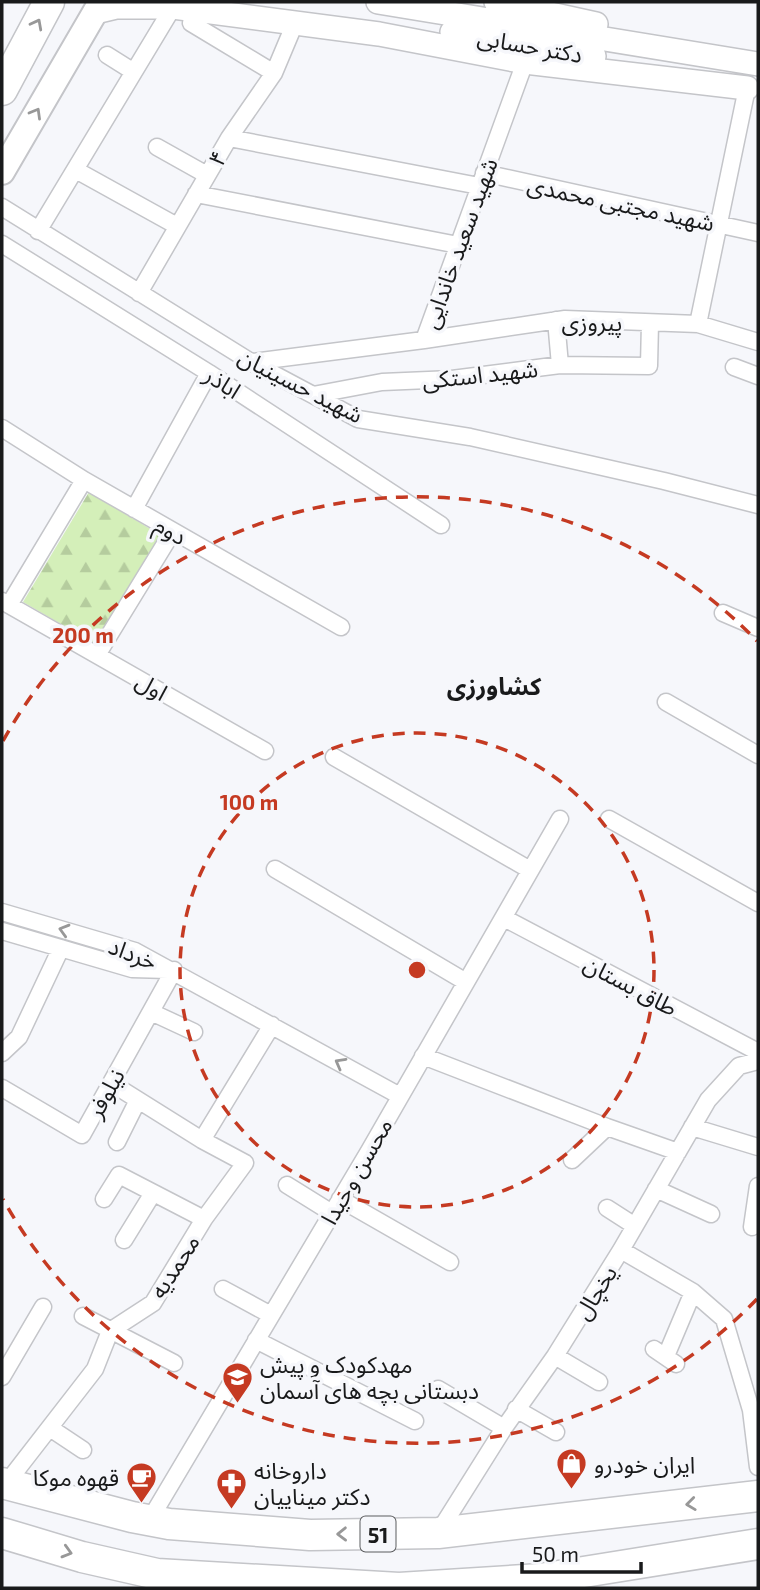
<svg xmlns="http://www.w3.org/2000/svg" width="760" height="1590" viewBox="0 0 760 1590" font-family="'Exo 2','Noto Sans Arabic',sans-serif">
	<defs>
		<pattern id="forest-firs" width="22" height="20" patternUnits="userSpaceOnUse" patternTransform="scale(1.75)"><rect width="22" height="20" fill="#d4efb9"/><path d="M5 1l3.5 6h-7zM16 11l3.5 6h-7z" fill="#b5cc9e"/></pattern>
	</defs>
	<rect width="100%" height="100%" fill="#f6f7fb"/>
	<path fill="url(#forest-firs)" d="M89,492L162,536L95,644L23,602Z"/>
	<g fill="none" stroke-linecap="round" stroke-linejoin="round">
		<defs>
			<path id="street" d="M191,23L274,73
				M107,55L134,72
				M229,138L479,186
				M157,147L207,175
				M484,173L758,233
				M83,174L177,226
				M196,194L458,245
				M2,207L251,362L358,419L470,437L664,481L758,505
				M38,231L173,7
				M2,244L209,373L441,525
				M139,293L229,138L274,73L295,23
				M556,320L560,365
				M698,324L747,88
				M424,340L565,319L698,324L758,342
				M252,362L424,340L525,62
				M734,367L758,376
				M313,395L382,382L452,379L560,365L649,366L650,323
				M2,428L84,480L341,627
				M134,509L209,373
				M2,601L265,751
				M9,605L84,480
				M723,613L758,628
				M97,655L173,531
				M666,702L758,755
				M334,757L530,870
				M609,819L758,903
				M275,869L466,982
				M2,912L135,951L400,1096
				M504,918L758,1052
				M2,931L132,969L168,970
				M151,1012L194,1032
				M2,1053L19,1037L61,948
				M423,1056L607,1127L678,1152
				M2,1088L82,1135L174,970
				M692,1127L758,1147
				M202,1140L272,1025
				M117,1142L138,1100
				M572,1160L607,1127
				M287,1185L332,1213
				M656,1189L711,1214
				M104,1199L119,1175L204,1219
				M340,1199L450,1262
				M607,1208L635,1226
				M752,1227L758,1186
				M124,1240L153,1193
				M621,1250L693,1292L724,1319L751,1410L758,1467
				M223,1289L271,1315
				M83,1316L174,1363
				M256,1340L415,1421
				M654,1349L676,1364
				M555,1356L599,1382
				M666,1356L693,1292
				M2,1377L43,1307
				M438,1389L504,1428
				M516,1409L556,1432
				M50,1428L83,1450
				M5,1485L95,1369L110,1331L153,1303L204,1219L245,1163L202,1140L111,1083
				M149,1521L369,1151L560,819
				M438,1533L504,1428L555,1356L621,1250L708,1100L739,1066L758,1061"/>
			<path id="secondary" d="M378,2L758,64
				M496,2L596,24
				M95,12L116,7H173L379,34L525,62L747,88
				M452,32L594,56"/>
			<path id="primary" d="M2,172L101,2"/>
			<path id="highway" d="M2,90L49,2
				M2,1483L132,1517L169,1524L310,1535L438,1533L758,1496
				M2,1533L82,1557L157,1574L399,1588L540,1579L758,1544"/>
		</defs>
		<use href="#street" stroke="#c4c5c9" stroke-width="19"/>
		<use href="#secondary" stroke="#c4c5c9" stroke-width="26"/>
		<use href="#primary" stroke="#c4c5c9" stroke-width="28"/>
		<use href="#highway" stroke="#c4c5c9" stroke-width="33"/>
		<use href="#street" stroke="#fff" stroke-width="16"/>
		<use href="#secondary" stroke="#fff" stroke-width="23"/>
		<use href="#primary" stroke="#fff" stroke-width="24"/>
		<use href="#highway" stroke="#fff" stroke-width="30"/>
	</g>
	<defs><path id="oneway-chevron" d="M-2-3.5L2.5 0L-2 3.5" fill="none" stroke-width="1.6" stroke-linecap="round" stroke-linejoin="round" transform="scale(1.75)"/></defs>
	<g stroke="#989898">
		<use href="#oneway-chevron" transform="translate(37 24) rotate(-62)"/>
		<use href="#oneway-chevron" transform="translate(36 113) rotate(-60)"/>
		<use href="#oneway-chevron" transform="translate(64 930) rotate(-164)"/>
		<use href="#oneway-chevron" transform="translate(340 1063) rotate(-151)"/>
		<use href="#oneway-chevron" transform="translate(691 1504) rotate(173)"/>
		<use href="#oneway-chevron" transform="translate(342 1534) rotate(179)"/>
		<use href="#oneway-chevron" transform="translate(67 1552) rotate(16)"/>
	</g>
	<g fill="none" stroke="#c53a22" stroke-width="3.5" stroke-dasharray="12 9">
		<circle cx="417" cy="970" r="237"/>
		<path d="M757 1299A473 473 0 0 1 3 1199M3 741A473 473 0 0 1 757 641"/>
	</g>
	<defs>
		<symbol id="school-pin" viewBox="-11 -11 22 30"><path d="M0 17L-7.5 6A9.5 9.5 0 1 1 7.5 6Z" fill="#c53a22" stroke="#f6f7fb"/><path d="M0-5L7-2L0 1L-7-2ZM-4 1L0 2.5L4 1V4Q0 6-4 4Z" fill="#fff"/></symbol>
		<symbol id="shop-pin" viewBox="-11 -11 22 30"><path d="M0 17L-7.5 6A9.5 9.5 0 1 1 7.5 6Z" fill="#c53a22" stroke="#f6f7fb"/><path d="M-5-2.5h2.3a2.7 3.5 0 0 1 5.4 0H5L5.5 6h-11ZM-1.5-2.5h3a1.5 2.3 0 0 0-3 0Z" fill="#fff"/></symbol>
		<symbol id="cafe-pin" viewBox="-11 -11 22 30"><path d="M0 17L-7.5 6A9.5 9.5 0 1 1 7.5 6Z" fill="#c53a22" stroke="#f6f7fb"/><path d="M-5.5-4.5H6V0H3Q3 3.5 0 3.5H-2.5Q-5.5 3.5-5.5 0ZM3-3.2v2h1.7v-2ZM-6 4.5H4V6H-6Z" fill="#fff"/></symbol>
		<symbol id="pharmacy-pin" viewBox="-11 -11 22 30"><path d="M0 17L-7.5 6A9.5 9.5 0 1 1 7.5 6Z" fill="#c53a22" stroke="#f6f7fb"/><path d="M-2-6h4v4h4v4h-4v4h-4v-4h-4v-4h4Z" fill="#fff"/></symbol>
	</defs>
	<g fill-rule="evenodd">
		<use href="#school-pin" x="220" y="1360" width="35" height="47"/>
		<use href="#shop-pin" x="554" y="1446" width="35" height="47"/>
		<use href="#cafe-pin" x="124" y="1460" width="35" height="47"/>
		<use href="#pharmacy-pin" x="214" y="1466" width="35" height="47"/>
	</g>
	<g text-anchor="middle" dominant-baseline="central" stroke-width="7" stroke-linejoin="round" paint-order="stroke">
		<rect fill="#f6f7fb" stroke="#5b5c5e" stroke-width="2" x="360.5" y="1516.5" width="35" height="35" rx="5"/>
		<g font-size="21" font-weight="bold" fill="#191a1b">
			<text x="378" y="1534">51</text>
		</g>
		<g font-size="23" fill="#191a1b" stroke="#f6f7fb">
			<text transform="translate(530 45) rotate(10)">دکتر حسابی</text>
			<text transform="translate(217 158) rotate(-60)">۴</text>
			<text transform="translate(621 203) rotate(12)">شهید مجتبی محمدی</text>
			<text transform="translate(459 243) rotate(-70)">شهید سعید خاندایی</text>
			<text x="592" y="322">پیروزی</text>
			<text transform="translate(480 374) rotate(-6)">شهید استکی</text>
			<text transform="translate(223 382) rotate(33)">اباذر</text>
			<text transform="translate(301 385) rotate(27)">شهید حسینیان</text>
			<text transform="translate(171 530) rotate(30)">دوم</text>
			<text transform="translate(152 686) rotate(30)">اول</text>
			<text transform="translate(133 953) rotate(21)">خرداد</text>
			<text transform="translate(631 985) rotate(28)">طاق بستان</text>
			<text transform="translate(105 1093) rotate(-61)">نیلوفر</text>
			<text transform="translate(356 1171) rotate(-60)">محسن وحیدا</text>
			<text transform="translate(174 1266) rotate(-57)">محمدیه</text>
			<text transform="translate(595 1292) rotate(-58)">یخچال</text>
		</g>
		<g font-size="23" fill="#191a1b" stroke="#f6f7fb" text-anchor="start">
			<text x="260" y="1364">مهدکودک و پیش<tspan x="260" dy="26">دبستانی بچه های آسمان</tspan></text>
			<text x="594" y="1464">ایران خودرو</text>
			<text x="254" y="1470">داروخانه<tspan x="254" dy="26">دکتر میناییان</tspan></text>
			<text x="119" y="1477" text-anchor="end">قهوه موکا</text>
		</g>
		<g font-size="24" font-weight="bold" fill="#191a1b" stroke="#f6f7fb">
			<text x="494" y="685">کشاورزی</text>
		</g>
	</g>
	<circle cx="417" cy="970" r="10" fill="#c53a22" stroke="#f6f7fb" stroke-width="3.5"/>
	<g font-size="21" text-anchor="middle" font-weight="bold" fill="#c53a22" stroke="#f6f7fb" stroke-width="7" stroke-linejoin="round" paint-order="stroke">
		<text x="83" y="643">200 m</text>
		<text x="249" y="810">100 m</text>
	</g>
	<rect width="760" height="1590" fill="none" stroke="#191a1b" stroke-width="7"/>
	<path d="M522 1562v10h119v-10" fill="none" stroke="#191a1b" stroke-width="3.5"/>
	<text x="532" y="1562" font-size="21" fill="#191a1b" stroke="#f6f7fb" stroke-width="5" paint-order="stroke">50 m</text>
</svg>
